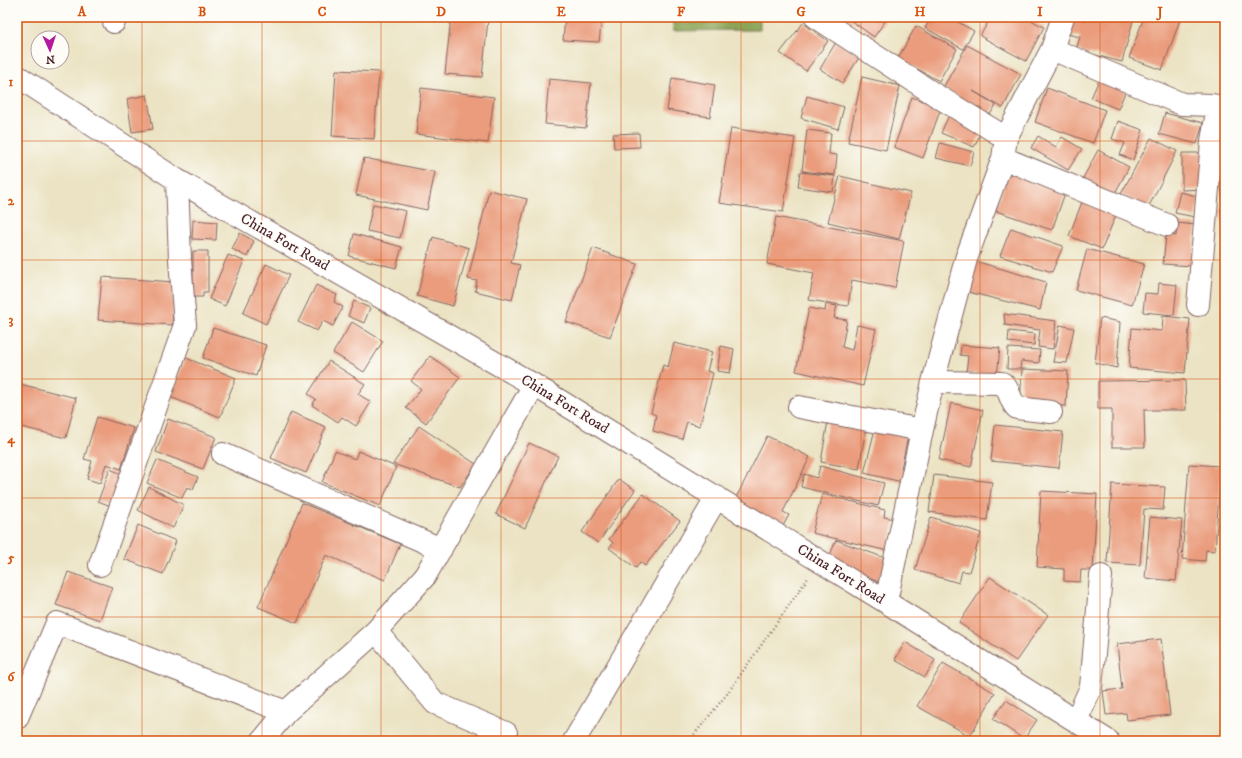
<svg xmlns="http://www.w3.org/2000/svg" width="1242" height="758" viewBox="0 0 1242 758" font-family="'IM FELL DW Pica',serif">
	<rect width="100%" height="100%" fill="#fdfcf7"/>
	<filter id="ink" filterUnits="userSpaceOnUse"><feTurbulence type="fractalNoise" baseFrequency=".025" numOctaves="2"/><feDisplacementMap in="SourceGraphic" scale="8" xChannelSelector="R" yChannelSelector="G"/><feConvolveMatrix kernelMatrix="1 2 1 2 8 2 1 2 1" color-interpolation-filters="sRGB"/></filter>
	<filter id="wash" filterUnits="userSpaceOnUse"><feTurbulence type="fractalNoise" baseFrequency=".012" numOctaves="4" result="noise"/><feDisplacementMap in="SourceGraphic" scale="16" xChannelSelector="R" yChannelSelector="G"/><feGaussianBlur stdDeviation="0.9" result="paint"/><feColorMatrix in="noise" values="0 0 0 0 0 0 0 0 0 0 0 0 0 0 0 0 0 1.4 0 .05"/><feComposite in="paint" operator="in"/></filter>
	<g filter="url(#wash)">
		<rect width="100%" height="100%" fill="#ebe3c3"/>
		<path fill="#8ca658" stroke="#6b6242" d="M673,17H760V30L673,31Z"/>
		<g id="blocks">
			<path fill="#ea9c7d" d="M451,17L488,20L482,77L445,74Z
				M565,17H602L599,42L563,40Z
				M846,17H888L874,37Z
				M932,17H949L974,31L963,49L925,28Z
				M991,17H1025L1044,27L1026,61L980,36Z
				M1073,17L1085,20L1086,17H1134L1122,62L1076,50L1080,37L1067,34Z
				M1144,17H1181L1162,70L1129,58Z
				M803,23L828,41L806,71L780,53Z
				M916,26L957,49L939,81L898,58Z
				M836,42L860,56L843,83L820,69Z
				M967,45L1021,74L1003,108L973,91L996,105L989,116L943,88Z
				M336,70L379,72L374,139L332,136Z
				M862,77L900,86L886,150L848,142Z
				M672,78L715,85L710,117L667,110Z
				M549,79L591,83L586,128L545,124Z
				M1099,80L1126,90L1118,109L1091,98Z
				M421,88L494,97L488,143L416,134Z
				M1047,88L1105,110L1093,143L1035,122Z
				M147,95L153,129L132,132L127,99Z
				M807,96L844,107L838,129L801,118Z
				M912,97L941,108L923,158L894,147Z
				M1165,113L1203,123L1197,144L1159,134Z
				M949,115L982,130L974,147L941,133Z
				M1118,121L1143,130L1133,160L1120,155L1125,143L1112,139Z
				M731,128L795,138L783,212L719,203Z
				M807,130L831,133L829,154L837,155L835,175L802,171Z
				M639,133L640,147L614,148L613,134Z
				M1038,136L1056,147L1062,137L1082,149L1068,170L1031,148Z
				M1220,136H1225V175H1220Z
				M1151,138L1177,151L1148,208L1121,194Z
				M940,143L974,152L970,166L936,158Z
				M1098,150L1129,167L1113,197L1082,180Z
				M1182,153H1204V189L1182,190Z
				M364,158L435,172L427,210L356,195Z
				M800,172L835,176L833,192L798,187Z
				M1008,172L1065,193L1052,230L996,211Z
				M840,176L911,193L899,239L828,222Z
				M1221,182H1225V202L1223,203Z
				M489,190L527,199L511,263L520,265L512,300L475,291L477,281L468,279Z
				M1180,192L1200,197L1195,217L1175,213Z
				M1082,202L1116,215L1102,249L1069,236Z
				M373,204L406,211L400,238L367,231Z
				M1225,208V227H1224L1221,209Z
				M776,217L904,241L895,288L852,280L848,306L809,300L814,273L767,264Z
				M193,220L217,222L216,240L192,239Z
				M1177,223L1196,225L1192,266L1163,264L1166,235L1176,236Z
				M1011,228L1063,246L1052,272L1000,256Z
				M240,233L254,241L247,257L232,249Z
				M354,234L402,247L396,268L349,256Z
				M433,237L469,248L453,306L417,296Z
				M593,248L637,264L610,337L566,322Z
				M1087,249L1144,264L1132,305L1076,290Z
				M193,251H208V292H203V297H193Z
				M228,255L244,261L225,306L209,299Z
				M975,261L1046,282L1040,310L968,292Z
				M266,264L289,275L266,324L243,313Z
				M102,277L175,282L172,325L98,320Z
				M1159,283L1177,285L1174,315L1143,312L1145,293L1158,294Z
				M316,285L337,295L334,302L343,307L333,326L323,321L317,331L298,322Z
				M354,301L370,308L364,323L348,316Z
				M826,304L837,306L834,318L847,320L842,347L852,350L857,325L876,329L863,386L796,371L809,308L825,311Z
				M1004,314L1056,321L1053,349L1038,347L1040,330L1005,325Z
				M1163,316L1190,319L1185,373L1129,368L1132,328L1162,331Z
				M1100,318L1120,322L1117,368L1095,363Z
				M352,322L383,341L364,372L333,353Z
				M1060,325L1074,328L1067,363L1053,362Z
				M213,328L266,345L256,376L203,358Z
				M1009,331L1035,334L1034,345L1008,342Z
				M674,343L712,352L707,371L713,373L700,426L687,422L682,439L653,431L656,415L651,413L663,365L668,367Z
				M961,345L1000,348L997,376L966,373L968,356L960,355Z
				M721,346L734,349L730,373L717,371Z
				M1008,348L1040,350L1039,363L1021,361L1020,369H1007Z
				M430,356L460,377L426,423L406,408L421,389L411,381Z
				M186,358L236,378L220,417L170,397Z
				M329,361L365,384L358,394L371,402L356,426L342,417L338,422L312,405L316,399L308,394Z
				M1022,369L1068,371L1066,406L1020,405Z
				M1185,380L1186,410H1144L1145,447H1112V409H1098V381Z
				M20,384L76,398L66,438L17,426V398Z
				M951,403L983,410L971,467L939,460Z
				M291,412L326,427L306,473L271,458Z
				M97,417L134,428L121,469L106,464L100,483L87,479L92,461L84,459Z
				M168,419L216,437L203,469L156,452Z
				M828,421L866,428L859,469L821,462Z
				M995,425L1063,432L1059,468L991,461Z
				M419,426L476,464L460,487L393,464Z
				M875,429L908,437L901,468L908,472L902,482L864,473Z
				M767,436L810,457L783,512L789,515L783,526L734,502Z
				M529,443L558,456L525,528L496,514Z
				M335,451L355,459L358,451L396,467L380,506L322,482Z
				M157,460L198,477L193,489L187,487L182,498L147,483Z
				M1189,464L1221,466L1215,551L1206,550L1205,561L1182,559Z
				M820,466L884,483L878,506L801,487L804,474L817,478Z
				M110,469L127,476L116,508L98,501Z
				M934,475L992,482L987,520L929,512Z
				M619,479L635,490L598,543L582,532Z
				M1112,484L1165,487L1163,510L1144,509L1140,565L1107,563Z
				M149,487L184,505L173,528L138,510Z
				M1041,491L1097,494L1093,570H1081L1080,582L1064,581V569L1037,567Z
				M643,494L680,521L645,566L640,562L636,568L609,548L613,543L609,539Z
				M822,494L885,510L884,517L895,519L888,551L812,533Z
				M302,503L400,544L385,580L326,555L297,623L258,607Z
				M931,517L981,533L969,572L962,571L959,583L915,570Z
				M1150,517L1182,520L1176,581L1145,578Z
				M138,525L176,541L163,574L124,559Z
				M836,540L888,559L879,582L827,563Z
				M68,572L112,587L100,620L56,605Z
				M990,577L1048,615L1016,661L959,623Z
				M1161,639L1170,715L1127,720L1126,713L1106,715L1103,691L1122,689L1117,644Z
				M905,642L935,660L925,677L895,660Z
				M943,663L995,693L970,736L917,706Z
				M1006,700L1037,720L1024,739L993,719Z"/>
		</g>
	</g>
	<g filter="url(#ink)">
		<use href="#blocks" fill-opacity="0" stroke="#826460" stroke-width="1"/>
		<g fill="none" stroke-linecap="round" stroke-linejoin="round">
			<defs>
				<path id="minor" d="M816,17L934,94L1006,138
					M114,22L116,17
					M1052,49L1182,104L1212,105L1225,107
					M17,76L177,180L534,385L886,602L1108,741
					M1003,158L1167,225
					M1198,305L1212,141L1218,106
					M933,382L1002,383C1011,390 1009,401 1017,408L1051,412
					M799,407L922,430
					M223,454L441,549
					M100,565L185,325L180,259L177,180
					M886,602L922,430L933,382L966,259L1003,158L1006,138L1052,49L1063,17
					M376,631L435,703L506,733L501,741
					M17,718L57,623L286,712
					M1076,721L1091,687L1101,576
					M262,741L286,712L376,631L425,576L534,385
					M574,741L717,497"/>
			</defs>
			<use href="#minor" stroke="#826460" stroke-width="24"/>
			<path stroke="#826460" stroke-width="2.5" stroke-dasharray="1 3" stroke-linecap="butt" d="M689,741L727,694L808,578"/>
			<use href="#minor" stroke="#fff" stroke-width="22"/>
		</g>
	</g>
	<path fill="none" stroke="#d8530f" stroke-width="1" stroke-opacity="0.55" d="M142,17V741M262,17V741M381,17V741M501,17V741M621,17V741M741,17V741M861,17V741M980,17V741M1100,17V741M17,141H1225M17,260H1225M17,379H1225M17,498H1225M17,617H1225"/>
	<g text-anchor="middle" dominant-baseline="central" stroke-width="3.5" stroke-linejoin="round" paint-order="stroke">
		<g font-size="15" fill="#4a1f2b" stroke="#fdfcf7">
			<text transform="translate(285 242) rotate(30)">China Fort Road</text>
			<text transform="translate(565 404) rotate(31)">China Fort Road</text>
			<text transform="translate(841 574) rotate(32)">China Fort Road</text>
		</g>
	</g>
	<rect width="1242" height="758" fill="none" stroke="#fdfcf7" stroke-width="44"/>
	<g transform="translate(50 50) rotate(177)"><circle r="19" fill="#fdfcf7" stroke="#b5a4a5"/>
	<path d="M0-3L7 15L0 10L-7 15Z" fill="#b5179e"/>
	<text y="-6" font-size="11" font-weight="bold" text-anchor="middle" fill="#4a1f2b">N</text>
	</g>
	<rect x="22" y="22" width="1198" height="714" fill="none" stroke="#d8530f" stroke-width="1.5"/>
	<g font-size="13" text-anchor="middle" font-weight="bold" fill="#d8530f">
		<text x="82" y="16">A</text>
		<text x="202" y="16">B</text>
		<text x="322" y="16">C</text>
		<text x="441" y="16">D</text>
		<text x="561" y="16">E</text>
		<text x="681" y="16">F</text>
		<text x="801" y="16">G</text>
		<text x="920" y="16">H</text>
		<text x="1040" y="16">I</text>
		<text x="1160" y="16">J</text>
		<text x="11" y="86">1</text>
		<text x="11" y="205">2</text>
		<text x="11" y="324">3</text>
		<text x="11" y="443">4</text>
		<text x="11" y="562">5</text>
		<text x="11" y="681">6</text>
	</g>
</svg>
